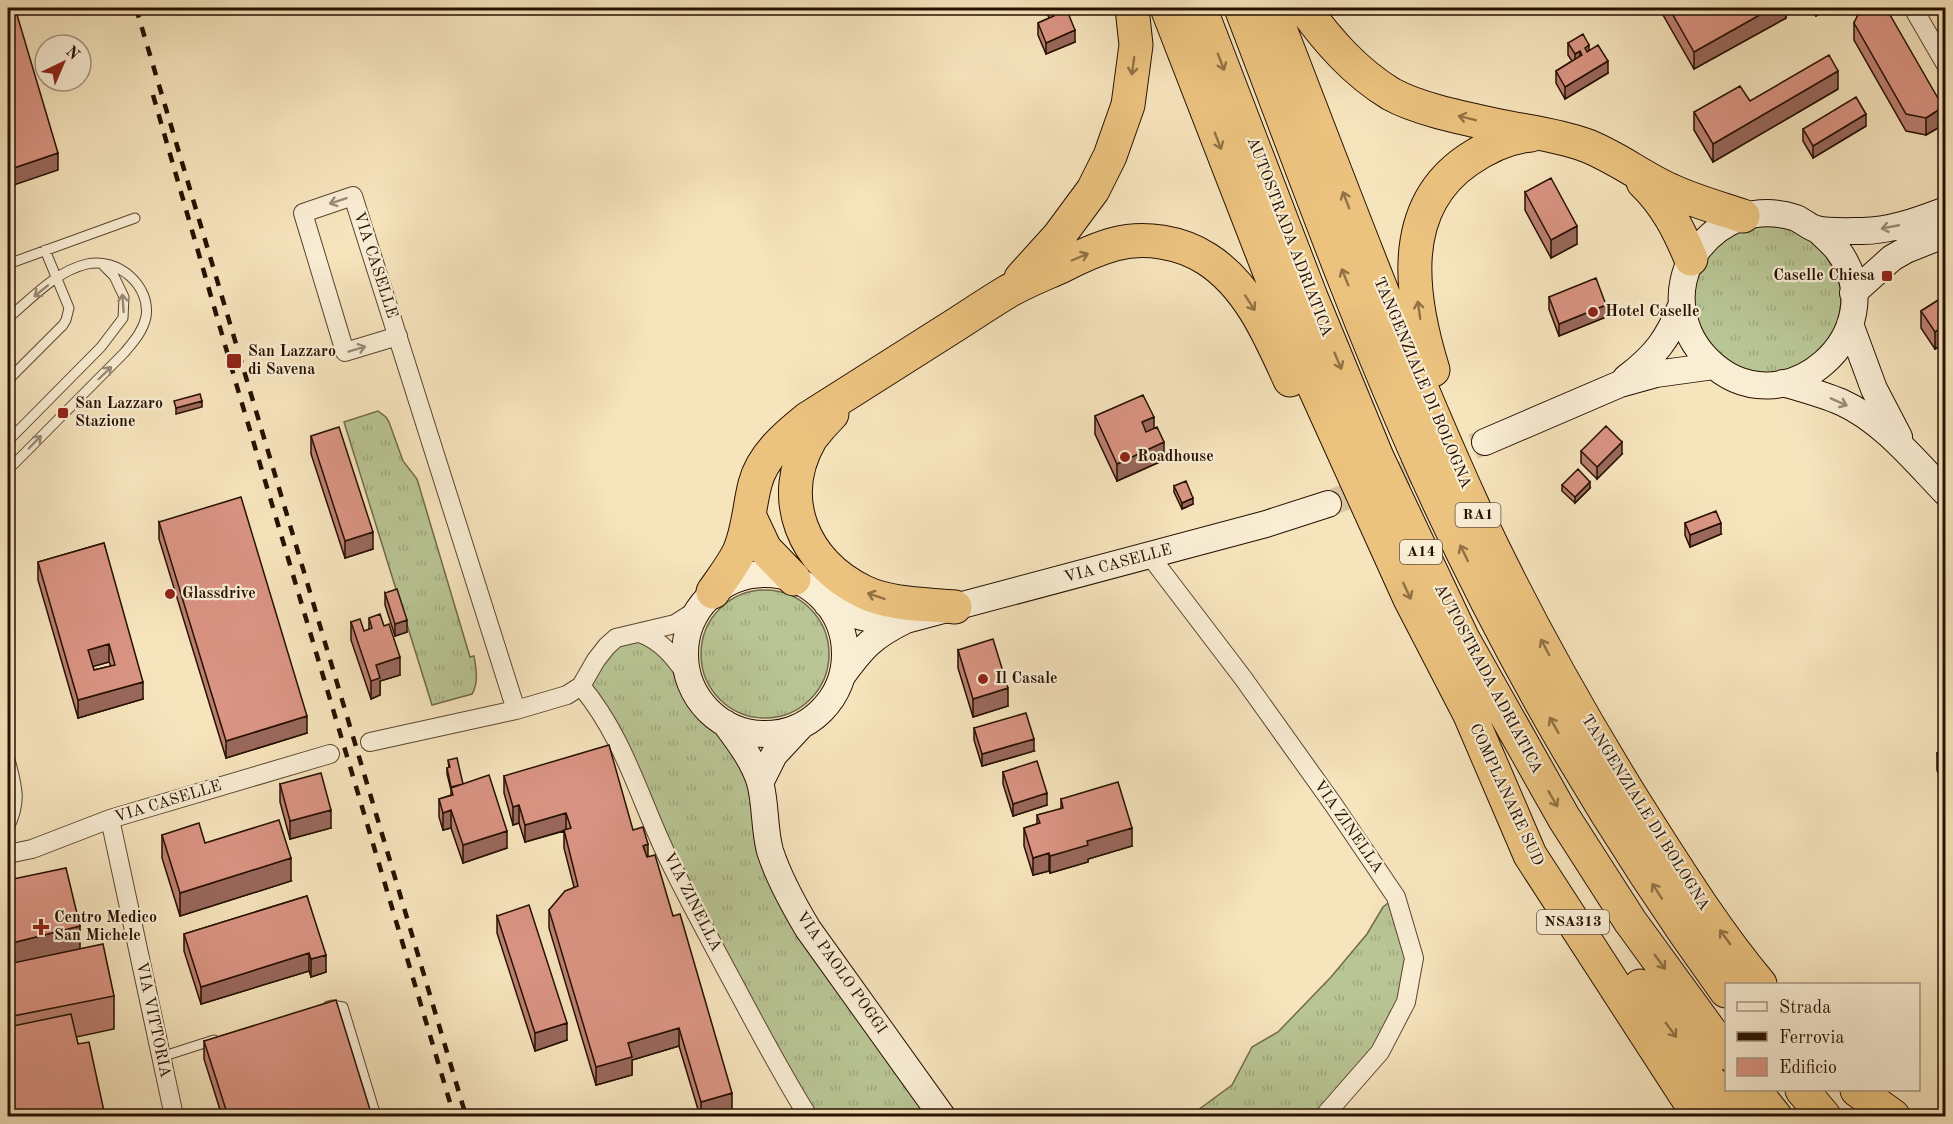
<svg xmlns="http://www.w3.org/2000/svg" width="1953" height="1124" viewBox="0 0 1953 1124" font-family="'Old Standard TT',serif">
	<defs>
		<pattern id="grass-tufts" width="24" height="20" patternUnits="userSpaceOnUse" patternTransform="scale(1.5)"><rect width="24" height="20" fill="#b9c594"/><path d="M3 7l-1-3M5 7V3M7 7l1-3M15 17l-1-3M17 17v-4M19 17l1-3" fill="none" stroke="#9fa87e"/></pattern>
	</defs>
	<rect width="100%" height="100%" fill="#f6e4bd"/>
	<filter id="stains"><feTurbulence type="fractalNoise" baseFrequency=".00333" numOctaves="4"/><feColorMatrix values="0 0 0 0 .2 0 0 0 0 .09 0 0 0 0 .02 0 0 0 .5 -.17"/></filter>
	<radialGradient id="worn" r=".72"><stop offset=".6" stop-color="#630" stop-opacity="0"/><stop offset="1" stop-color="#630" stop-opacity=".3"/></radialGradient>
	<path fill="url(#grass-tufts)" stroke="#706a4a" stroke-width="1.5" d="M1693 299a74 74 0 1 1 148 0a74 74 0 1 1-148 0Z
		M378,411L386,417L389,422L403,461L417,479L470,657L474,656C476,669 479,682 472,694L432,705L344,422Z
		M701 654a64 64 0 1 1 128 0a64 64 0 1 1-128 0Z
		M640,633L687,675L696,695L712,714L725,723L746,752L770,850L942,1116H808L581,686L596,660Z
		M1396,897L1414,958L1406,1002L1325,1116H1190L1232,1085L1252,1047L1278,1032L1331,977L1367,934L1383,907Z"/>
	<g fill="none" stroke-linecap="round" stroke-linejoin="round">
		<path stroke="#d7c4a1" stroke-width="26" stroke-dasharray="26 13" stroke-linecap="butt" d="M1328,504L1485,442"/>
		<defs>
			<path id="lane" d="M8,264L135,218
				M8,318C31,299 56,271 87,264C117,257 151,285 146,317C143,331 134,341 125,352L8,470
				M8,380L63,325L66,320L69,308L45,250
				M8,441L101,347L123,318L124,297L114,276L103,265
				M8,752C16,783 24,800 8,830
				M328,1006L332,1005L343,1007L376,1116
				M161,1057L214,1040"/>
			<path id="street" d="M1913,8L1946,65
				M398,336L345,352L303,213L353,196L516,710
				M1150,556L1243,678L1333,804L1396,897L1414,958L1406,1002L1380,1052L1324,1116
				M640,633C662,641 674,657 687,675
				M581,686C626,740 640,802 671,864C689,901 709,937 728,973C754,1021 779,1070 808,1116
				M370,742L516,710L567,695L581,686L596,660L607,646L616,638L675,624L697,610
				M110,819L174,1116
				M8,854L32,849L110,819L330,754"/>
			<path id="secondary" d="M1817,229C1824,236 1831,242 1837,249C1899,331 1782,434 1708,360C1694,346 1686,331 1683,312C1679,292 1684,269 1696,252C1720,219 1757,205 1796,218C1803,221 1809,227 1816,229C1827,232 1850,231 1862,231C1891,231 1919,220 1946,210
				M1853,293L1892,258L1906,250L1946,234
				M1850,324L1874,389L1899,437
				M1626,378C1655,356 1668,339 1681,306
				M1783,383C1803,389 1822,394 1841,402C1883,421 1914,460 1946,493
				M1485,442L1620,384L1656,374L1714,366
				M685 654a80 80 0 1 1 160 0a80 80 0 1 1-160 0Z
				M827,604C856,617 870,621 903,620
				M842,676C863,647 873,636 906,620L1266,524L1328,504
				M725,723C739,742 753,760 760,782C766,804 764,829 770,851C779,879 793,904 808,929L942,1116
				M760,783L774,755L801,726"/>
			<path id="highway" d="M1167,8L1315,389L1410,599L1470,715L1530,855L1699,1116
				M1200,8L1311,297L1377,457L1462,637L1564,818L1630,921L1726,1053
				M1241,8C1297,154 1350,302 1413,445C1497,637 1603,821 1726,991
				M1272,8C1337,175 1399,344 1474,508C1521,609 1576,708 1635,803C1674,864 1713,928 1760,984
				M1304,8C1328,41 1355,72 1391,94C1420,110 1468,119 1500,126C1529,132 1558,135 1585,145C1615,156 1641,177 1670,190C1693,201 1719,208 1743,216
				M1643,182C1666,204 1679,230 1691,259
				M1021,278L1059,236L1093,190L1110,156L1128,105L1136,45L1132,8
				M1433,370C1411,299 1396,209 1468,160C1487,147 1507,137 1531,135
				M832,414C825,421 817,430 811,438C776,498 803,563 864,592C892,605 925,604 955,607
				M750,517L765,549L794,579
				M713,592C722,579 732,566 739,552C749,529 749,507 755,484C762,456 786,436 807,419C854,389 902,359 949,329C968,317 987,304 1007,292C1024,282 1042,275 1060,267C1077,258 1096,249 1115,244C1144,236 1181,242 1207,259C1249,286 1270,336 1290,380
				M1640,986L1736,1116
				M1754,1090L1775,1116
				M1802,1090L1824,1116
				M1857,1090L1893,1116"/>
		</defs>
		<use href="#lane" stroke="#5a452f" stroke-width="11"/>
		<use href="#street" stroke="#5a452f" stroke-width="20"/>
		<use href="#secondary" stroke="#261000" stroke-width="28"/>
		<use href="#highway" stroke="#261000" stroke-width="35"/>
		<use href="#lane" stroke="#f9edd4" stroke-width="9"/>
		<use href="#street" stroke="#f9edd4" stroke-width="18"/>
		<use href="#secondary" stroke="#f9edd4" stroke-width="26"/>
		<use href="#highway" stroke="#ebc27e" stroke-width="33"/>
		<path stroke="#261000" stroke-width="4.5" stroke-dasharray="10 10" stroke-linecap="butt" d="M136,8L466,1116
			M153,95L238,390L454,1116"/>
	</g>
	<path fill="#bb7f71" stroke="#261000" stroke-width="1.5" fill-rule="evenodd" d="M1046,8H1066L1075,42L1046,54L1038,35V23L1049,18L1046,11Z
		M1659,8H1786V18L1694,69Z
		M1811,8H1829L1816,16Z
		M1854,23L1943,125L1926,135L1906,131L1854,40Z
		M1568,43L1589,50L1608,73L1565,99L1556,83V71L1572,61L1568,55Z
		M1838,89L1713,162L1694,130V112L1750,101Z
		M1866,126L1813,158L1803,141V129Z
		M1525,192L1577,244L1551,258L1525,210Z
		M1946,295V357L1939,347L1935,349L1921,328V311Z
		M1549,297L1606,317L1559,336L1549,309Z
		M1095,416L1154,429L1164,460L1117,481L1095,434Z
		M311,436L373,549L345,558L311,454Z
		M1581,451L1622,454L1597,479L1581,463Z
		M1562,485L1590,488L1575,503L1562,491Z
		M1174,486L1193,504L1182,509L1174,492Z
		M159,522L307,733L226,758L159,539Z
		M1685,523L1721,534L1690,547L1685,535Z
		M104,543L143,699L78,718L38,580V562ZM109,662L111,666L94,670L93,666Z
		M385,593L407,632L395,636L385,605Z
		M369,618L400,675L380,681V695L371,699L351,640V622L364,631L369,630Z
		M958,650L1008,706L973,717L958,668Z
		M974,728L1034,751L982,766L974,740Z
		M1946,750V793L1937,770V753Z
		M448,760L463,784L507,848L463,863L451,828L443,830L439,817V799L451,795V790L447,774V768H449Z
		M1003,772L1047,805L1013,816L1003,784Z
		M504,776L633,830L648,857L673,916L732,1111L713,1116H700L679,1046L632,1060V1075L596,1085L549,928V910L574,887L564,848V831L525,842L519,823L513,825L504,793Z
		M280,784L331,828L290,839L280,802Z
		M1061,799L1132,846L1088,859V862L1050,873L1049,871L1033,875L1024,846V828L1037,824V815L1061,809Z
		M162,835L205,843L291,881L180,916L162,858Z
		M8,880L80,949L114,996V1029L76,1037L78,1044L105,1116H8Z
		M307,896L326,972L311,977L309,971L201,1004L184,951V934Z
		M497,916L567,1040L535,1051L497,933Z
		M204,1041L372,1116H222L204,1059Z"/>
	<path fill="#99685c" stroke="#261000" stroke-width="1.5" d="M1772,8H1786V18L1694,69V52Z
		M1816,8H1829L1816,16Z
		M1075,30V42L1046,54V43Z
		M1589,45V57L1585,48Z
		M1580,51V63L1575,66V54Z
		M1608,61V73L1565,99V87Z
		M1838,71V89L1713,162V144Z
		M1943,107V125L1926,135V118Z
		M1866,114V126L1813,158V146Z
		M58,153V170L8,187V170Z
		M1577,226V244L1551,258V240Z
		M1606,305V317L1559,336V324Z
		M1939,329V347L1935,349V332Z
		M202,401V407L176,414V408Z
		M1154,417V435L1142,440V422Z
		M1164,442V460L1117,481V464Z
		M1622,442V454L1597,479V467Z
		M1590,482V488L1575,503V497Z
		M1193,498V504L1182,509V503Z
		M1721,523V534L1690,547V535Z
		M373,532V549L345,558V541Z
		M407,620V632L395,636V624Z
		M109,644V662L88,668V650Z
		M400,657V675L380,681V695L371,699V681L376,665Z
		M143,682V699L78,718V700Z
		M1008,688V706L973,717V699Z
		M307,716V733L226,758V741Z
		M1034,739V751L982,766V754Z
		M1047,793V805L1013,816V804Z
		M519,805V823L513,825V807Z
		M331,810V828L290,839V821Z
		M451,810V828L443,830V813Z
		M566,813V830L525,842V825Z
		M1132,828V846L1088,859V862L1050,873V856L1087,841Z
		M507,831V848L463,863V845Z
		M648,844V862L643,846Z
		M1049,853V871L1033,875V858Z
		M291,858V881L180,916V893Z
		M80,926V950L8,967V944Z
		M309,953V971L201,1004V987Z
		M326,955V972L311,977V959Z
		M567,1023V1040L535,1051V1033Z
		M679,1028V1046L632,1060V1075L596,1085V1067L628,1043Z
		M732,1093V1111L713,1116H701V1102Z"/>
	<path fill="#da9483" stroke="#261000" stroke-width="1.5" fill-rule="evenodd" d="M8,8H15L58,153L8,170Z
		M1050,8H1066L1075,30L1046,43L1038,23L1054,16Z
		M1669,8H1772L1694,52Z
		M1861,8H1886L1943,107L1926,118L1906,114L1854,23Z
		M1583,34L1589,45L1585,48L1587,52L1598,45L1608,61L1565,87L1556,71L1582,55L1580,51L1575,54L1568,43Z
		M1829,55L1838,71L1713,144L1694,112L1740,86L1750,101Z
		M1856,97L1866,114L1813,146L1803,129Z
		M1551,178L1577,226L1551,240L1525,192Z
		M1596,278L1606,305L1559,324L1549,297Z
		M1946,295V339L1939,329L1935,332L1921,311Z
		M200,394L202,401L176,408L174,401Z
		M1143,395L1154,417L1142,422L1146,432L1157,427L1164,442L1117,464L1095,416Z
		M1606,426L1622,442L1597,467L1581,451Z
		M339,427L373,532L345,541L311,436Z
		M1578,469L1590,482L1575,497L1562,485Z
		M1186,481L1193,498L1182,503L1174,486Z
		M241,497L307,716L226,741L159,522Z
		M1716,511L1721,523L1690,535L1685,523Z
		M104,543L143,682L78,700L38,562ZM109,644L115,665L94,670L88,650Z
		M397,589L407,620L395,624L385,593Z
		M380,614L384,626L389,624L400,657L376,665L380,678L371,681L351,622L360,619L364,631L372,628L369,618Z
		M993,639L1008,688L973,699L958,650Z
		M1026,713L1034,739L982,754L974,728Z
		M609,745L633,830L643,827L648,844L643,846L647,857L655,855L673,916L680,914L732,1093L701,1102L679,1028L628,1043L632,1057L596,1067L549,910L565,891L578,886L564,830L571,828L566,813L525,825L519,805L513,807L504,776Z
		M1946,750V776L1937,753Z
		M457,758L463,784L451,787L447,768L450,767L448,760Z
		M1037,761L1047,793L1013,804L1003,772Z
		M321,773L331,810L290,821L280,784Z
		M489,775L507,831L463,845L451,810L443,813L439,799L453,795L451,788Z
		M1118,782L1132,828L1087,841L1088,845L1050,856L1049,853L1033,858L1024,828L1040,823L1037,815L1063,808L1061,799Z
		M279,820L291,858L180,893L162,835L199,823L205,843Z
		M66,868L80,926L8,944V880Z
		M307,896L326,955L311,959L309,953L201,987L184,934Z
		M529,905L567,1023L535,1033L497,916Z
		M103,944L114,996L8,1017V964Z
		M336,1000L372,1116H228L204,1041Z
		M71,1014L78,1044L89,1042L105,1116H11L8,1099V1027Z"/>
	<defs><path id="oneway-shaft" d="M-6 0H5M1.5-3L5.5 0L1.5 3" fill="none" stroke-width="1.6" stroke-linecap="round" stroke-linejoin="round" transform="scale(1.5)"/></defs>
	<g stroke="#927245">
		<use href="#oneway-shaft" transform="translate(1221 62) rotate(69)"/>
		<use href="#oneway-shaft" transform="translate(1133 66) rotate(98)"/>
		<use href="#oneway-shaft" transform="translate(1467 118) rotate(-166)"/>
		<use href="#oneway-shaft" transform="translate(1218 141) rotate(69)"/>
		<use href="#oneway-shaft" transform="translate(1346 200) rotate(-111)"/>
		<use href="#oneway-shaft" transform="translate(1080 257) rotate(-23)"/>
		<use href="#oneway-shaft" transform="translate(1345 277) rotate(-112)"/>
		<use href="#oneway-shaft" transform="translate(1250 303) rotate(57)"/>
		<use href="#oneway-shaft" transform="translate(1419 310) rotate(-98)"/>
		<use href="#oneway-shaft" transform="translate(1338 361) rotate(67)"/>
		<use href="#oneway-shaft" transform="translate(1464 553) rotate(-116)"/>
		<use href="#oneway-shaft" transform="translate(1407 591) rotate(65)"/>
		<use href="#oneway-shaft" transform="translate(876 596) rotate(-161)"/>
		<use href="#oneway-shaft" transform="translate(1545 647) rotate(-118)"/>
		<use href="#oneway-shaft" transform="translate(1554 725) rotate(-119)"/>
		<use href="#oneway-shaft" transform="translate(1553 799) rotate(60)"/>
		<use href="#oneway-shaft" transform="translate(1657 891) rotate(-123)"/>
		<use href="#oneway-shaft" transform="translate(1725 937) rotate(-126)"/>
		<use href="#oneway-shaft" transform="translate(1660 962) rotate(54)"/>
		<use href="#oneway-shaft" transform="translate(1671 1030) rotate(54)"/>
	</g>
	<g stroke="#9a8a75">
		<use href="#oneway-shaft" transform="translate(338 201) rotate(162)"/>
		<use href="#oneway-shaft" transform="translate(1890 227) rotate(169)"/>
		<use href="#oneway-shaft" transform="translate(41 291) rotate(141)"/>
		<use href="#oneway-shaft" transform="translate(123 303) rotate(-94)"/>
		<use href="#oneway-shaft" transform="translate(357 349) rotate(-17)"/>
		<use href="#oneway-shaft" transform="translate(105 373) rotate(-44)"/>
		<use href="#oneway-shaft" transform="translate(1839 402) rotate(24)"/>
		<use href="#oneway-shaft" transform="translate(35 442) rotate(-46)"/>
	</g>
	<g fill="#8f2418" stroke="#f9edd4" stroke-width="2">
		<rect x="1881" y="270" width="12" height="12" rx="3"/>
		<circle cx="1593" cy="312" r="6"/>
		<rect x="226" y="353" width="16" height="16" rx="3"/>
		<rect x="57" y="407" width="12" height="12" rx="3"/>
		<circle cx="1125" cy="457" r="6"/>
		<circle cx="170" cy="594" r="6"/>
		<circle cx="983" cy="679" r="6"/>
		<path d="M38 918h6v6h6v6h-6v6h-6v-6h-6v-6h6z"/>
	</g>
	<g text-anchor="middle" dominant-baseline="central" stroke-width="4.5" stroke-linejoin="round" paint-order="stroke">
		<g fill="#f9edd4" stroke="#655240" stroke-width="1.5">
			<rect x="1455.5" y="503" width="45" height="24" rx="4.5"/>
			<rect x="1400" y="540" width="42" height="24" rx="4.5"/>
			<rect x="1537" y="910" width="72" height="24" rx="4.5"/>
		</g>
		<g font-size="15" font-weight="bold" fill="#261000">
			<text x="1478" y="515">RA1</text>
			<text x="1421" y="552">A14</text>
			<text x="1573" y="922">NSA313</text>
		</g>
		<g font-size="16" fill="#261000" stroke="#f9edd4">
			<text transform="translate(1289 237) rotate(69)">AUTOSTRADA ADRIATICA</text>
			<text transform="translate(375 265) rotate(72)">VIA CASELLE</text>
			<text transform="translate(1422 383) rotate(67)">TANGENZIALE DI BOLOGNA</text>
			<text transform="translate(1118 564) rotate(-15)">VIA CASELLE</text>
			<text transform="translate(1488 679) rotate(62)">AUTOSTRADA ADRIATICA</text>
			<text transform="translate(1506 795) rotate(65)">COMPLANARE SUD</text>
			<text transform="translate(168 802) rotate(-17)">VIA CASELLE</text>
			<text transform="translate(1645 813) rotate(58)">TANGENZIALE DI BOLOGNA</text>
			<text transform="translate(1348 827) rotate(55)">VIA ZINELLA</text>
			<text transform="translate(692 902) rotate(63)">VIA ZINELLA</text>
			<text transform="translate(841 973) rotate(55)">VIA PAOLO POGGI</text>
			<text transform="translate(153 1020) rotate(78)">VIA VITTORIA</text>
		</g>
		<g font-size="16" font-weight="bold" fill="#261000" stroke="#f9edd4" text-anchor="start">
			<text x="1875" y="276" text-anchor="end">Caselle Chiesa</text>
			<text x="1605" y="312">Hotel Caselle</text>
			<text x="248" y="352">San Lazzaro<tspan x="248" dy="18">di Savena</tspan></text>
			<text x="75" y="404">San Lazzaro<tspan x="75" dy="18">Stazione</tspan></text>
			<text x="1137" y="457">Roadhouse</text>
			<text x="182" y="594">Glassdrive</text>
			<text x="995" y="679">Il Casale</text>
			<text x="54" y="918">Centro Medico<tspan x="54" dy="18">San Michele</tspan></text>
		</g>
	</g>
	<rect width="1953" height="1124" fill="none" stroke="#f6e4bd" stroke-width="30"/>
	<rect x="9" y="9" width="1935" height="1106" fill="none" stroke="#261000" stroke-width="3"/>
	<rect x="15" y="15" width="1923" height="1094" fill="none" stroke="#261000" stroke-width="1.5"/>
	<rect x="1725" y="983" width="195" height="108" fill="#f9edd4" stroke="#a5957f" stroke-width="1.5"/>
	<rect x="1737" y="1002" width="30" height="9" fill="#f9edd4" stroke="#a5957f" stroke-width="1.5"/>
	<text x="1779" y="1013" font-size="18" fill="#261000">Strada</text>
	<rect x="1737" y="1032" width="30" height="9" fill="#261000" stroke="#a5957f" stroke-width="1.5"/>
	<text x="1779" y="1043" font-size="18" fill="#261000">Ferrovia</text>
	<rect x="1737" y="1058" width="30" height="18" fill="#da9483" stroke="#a5957f" stroke-width="1.5"/>
	<text x="1779" y="1073" font-size="18" fill="#261000">Edificio</text>
	<g transform="translate(63 63) rotate(44)"><circle r="28" fill="#f9edd4" stroke="#a5957f" stroke-width="1.5"/>
	<path d="M0-4.5L10 22L0 15L-10 22Z" fill="#8f2418"/>
	<text y="-9" font-size="16" font-weight="bold" text-anchor="middle" fill="#261000">N</text>
	</g>
	<rect width="100%" height="100%" filter="url(#stains)"/>
	<rect width="100%" height="100%" fill="url(#worn)"/>
</svg>
